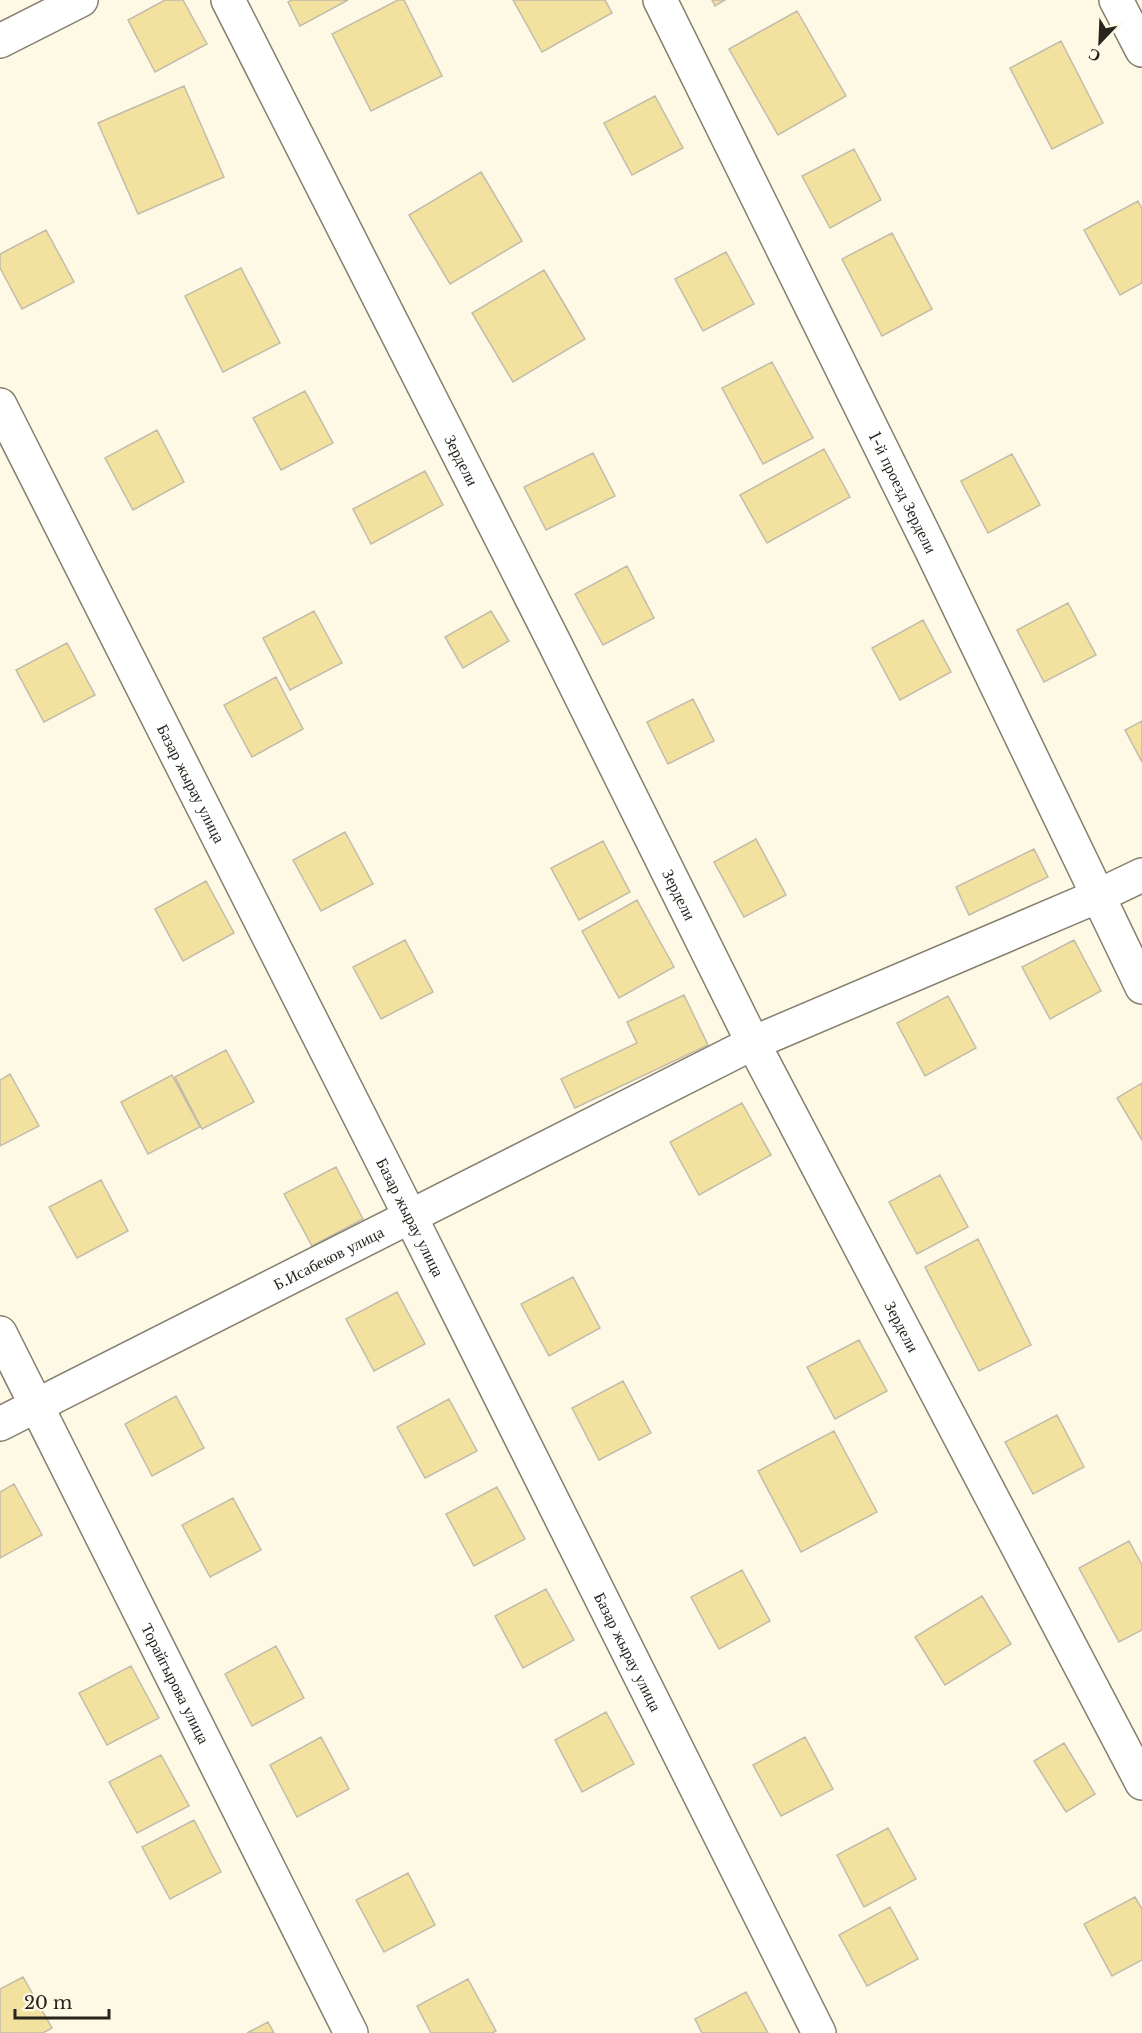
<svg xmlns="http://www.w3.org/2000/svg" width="1142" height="2033" viewBox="0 0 1142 2033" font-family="'Libre Baskerville',serif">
	<rect width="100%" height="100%" fill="#fef9e5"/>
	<path fill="#f3e1a0" stroke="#c2bcaa" stroke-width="1.5" d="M165,0H183L207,44L155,72L128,20Z
		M292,0H348L300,26L288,2Z
		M398,0H404L442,76L371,111L332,34Z
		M513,0H605L612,13L542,52Z
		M712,0H725L715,6Z
		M797,11L846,96L778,135L729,49Z
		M1061,41L1103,123L1052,149L1010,68Z
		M184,86L224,177L138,214L98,123Z
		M655,96L683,148L632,175L604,123Z
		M854,149L881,200L830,228L802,176Z
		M481,172L522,241L450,284L409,215Z
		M1138,201L1142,209V283L1120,295L1084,230Z
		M46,230L74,282L22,309L0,268V254Z
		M892,233L932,309L882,336L842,259Z
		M726,252L754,304L703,331L675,279Z
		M241,268L280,343L223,372L185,296Z
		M544,270L585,339L513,382L472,313Z
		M772,362L813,438L763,464L722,388Z
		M305,391L333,443L281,470L253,418Z
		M157,430L184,482L133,510L105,458Z
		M824,449L850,497L767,543L740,495Z
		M593,453L615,496L546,530L524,487Z
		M1012,454L1040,505L988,533L961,481Z
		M425,471L443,505L371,544L353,509Z
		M627,566L654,618L603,645L575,594Z
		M1068,603L1096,655L1044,682L1017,630Z
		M314,611L342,663L290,690L263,638Z
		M491,611L509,641L463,668L445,637Z
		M923,620L951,672L900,700L872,648Z
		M67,643L95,695L44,722L16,670Z
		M276,677L303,729L252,757L224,705Z
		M693,699L714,741L668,764L647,722Z
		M1142,721V762L1125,730Z
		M345,832L373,884L321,911L293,860Z
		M756,839L786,895L744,917L714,862Z
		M603,841L630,892L579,920L551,868Z
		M1034,849L1048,877L969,915L956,887Z
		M206,881L234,933L183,961L155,909Z
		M637,900L674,967L619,998L582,931Z
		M405,940L433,992L381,1019L353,967Z
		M1074,940L1101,991L1050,1019L1022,967Z
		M684,995L708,1045L575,1108L561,1079L637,1043L627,1022Z
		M948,996L976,1048L925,1076L897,1023Z
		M226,1050L254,1102L202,1129L175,1077Z
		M10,1074L39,1126L0,1146V1080Z
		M172,1075L200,1127L148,1154L121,1102Z
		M1142,1083V1140L1117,1098Z
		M742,1103L771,1155L699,1195L670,1142Z
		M336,1167L363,1219L312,1246L284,1194Z
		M940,1175L968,1227L917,1254L889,1202Z
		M101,1180L128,1231L77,1258L49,1207Z
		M978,1239L1031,1345L979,1371L925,1267Z
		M573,1277L600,1328L549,1356L521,1304Z
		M397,1292L425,1344L374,1371L346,1319Z
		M859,1340L887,1391L835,1419L807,1367Z
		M623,1381L651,1433L599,1460L572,1408Z
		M176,1396L204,1448L152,1476L125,1424Z
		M449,1399L477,1451L425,1478L397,1427Z
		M1057,1415L1084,1467L1033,1494L1005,1442Z
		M834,1431L877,1512L801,1552L758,1471Z
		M14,1484L42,1535L0,1558V1492Z
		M497,1487L525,1539L474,1566L446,1514Z
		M233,1498L261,1550L210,1577L182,1525Z
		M1129,1541L1142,1565V1630L1119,1642L1079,1568Z
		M742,1570L770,1621L719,1649L691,1597Z
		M546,1589L574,1640L523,1668L495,1616Z
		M982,1596L1011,1644L945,1685L915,1637Z
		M276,1646L304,1698L252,1726L225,1674Z
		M131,1666L159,1718L107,1745L79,1693Z
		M606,1712L634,1764L582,1792L555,1740Z
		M321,1737L349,1789L297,1817L270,1765Z
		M805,1737L833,1789L781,1816L753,1765Z
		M1064,1743L1095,1794L1066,1812L1034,1761Z
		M161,1755L189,1806L137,1833L109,1782Z
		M194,1820L221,1872L170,1899L142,1847Z
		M888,1828L916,1879L864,1907L837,1855Z
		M408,1873L435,1925L384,1952L356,1900Z
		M1135,1897L1142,1909V1960L1112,1976L1084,1924Z
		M890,1907L918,1959L867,1986L839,1935Z
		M23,1977L52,2028L43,2033H0V1989Z
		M468,1979L496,2031L492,2033H431L417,2006Z
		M746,1992L768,2033H702L695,2019Z
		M268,2022L274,2033H247Z"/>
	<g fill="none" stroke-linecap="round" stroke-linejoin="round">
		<defs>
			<g id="minor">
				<path id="s1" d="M228,0L554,642L753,1043L1142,1783"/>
				<path id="s2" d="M660,0L931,549L1142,987"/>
				<path d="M1116,0L1142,50"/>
				<path d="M0,41L81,0"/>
				<path id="s3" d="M0,405L410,1216L819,2033"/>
				<path id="s4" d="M0,1333L351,2033"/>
				<path id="s5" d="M0,1424L753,1043L1098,896L1142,875"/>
			</g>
		</defs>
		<use href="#minor" stroke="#847f6e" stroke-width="36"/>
		<use href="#minor" stroke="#fff" stroke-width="33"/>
	</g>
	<g text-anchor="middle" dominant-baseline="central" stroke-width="5" stroke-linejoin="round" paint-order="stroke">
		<g font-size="16" fill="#27251d" stroke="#fef9e5">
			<text stroke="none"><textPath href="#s1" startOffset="516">Зердели</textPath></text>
			<text stroke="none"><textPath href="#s2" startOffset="549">1-й проезд Зердели</textPath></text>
			<text stroke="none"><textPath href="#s3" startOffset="424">Базар жырау улица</textPath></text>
			<text stroke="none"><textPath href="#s1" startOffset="1002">Зердели</textPath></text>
			<text stroke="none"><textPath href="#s3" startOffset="910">Базар жырау улица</textPath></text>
			<text stroke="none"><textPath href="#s5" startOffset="368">Б.Исабеков улица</textPath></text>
			<text stroke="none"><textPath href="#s1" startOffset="1488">Зердели</textPath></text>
			<text stroke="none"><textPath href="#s3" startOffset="1396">Базар жырау улица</textPath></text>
			<text stroke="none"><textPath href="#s4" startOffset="392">Торайгырова улица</textPath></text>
		</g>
	</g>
	<g transform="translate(1100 42) rotate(203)" stroke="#fef9e5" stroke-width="4.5" paint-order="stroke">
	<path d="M0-4.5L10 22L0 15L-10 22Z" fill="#27251d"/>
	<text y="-9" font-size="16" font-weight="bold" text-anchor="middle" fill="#27251d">С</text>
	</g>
	<path d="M15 2009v9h94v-9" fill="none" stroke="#27251d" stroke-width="3"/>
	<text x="24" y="2009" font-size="18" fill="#27251d" stroke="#fef9e5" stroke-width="4.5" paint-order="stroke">20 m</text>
</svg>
